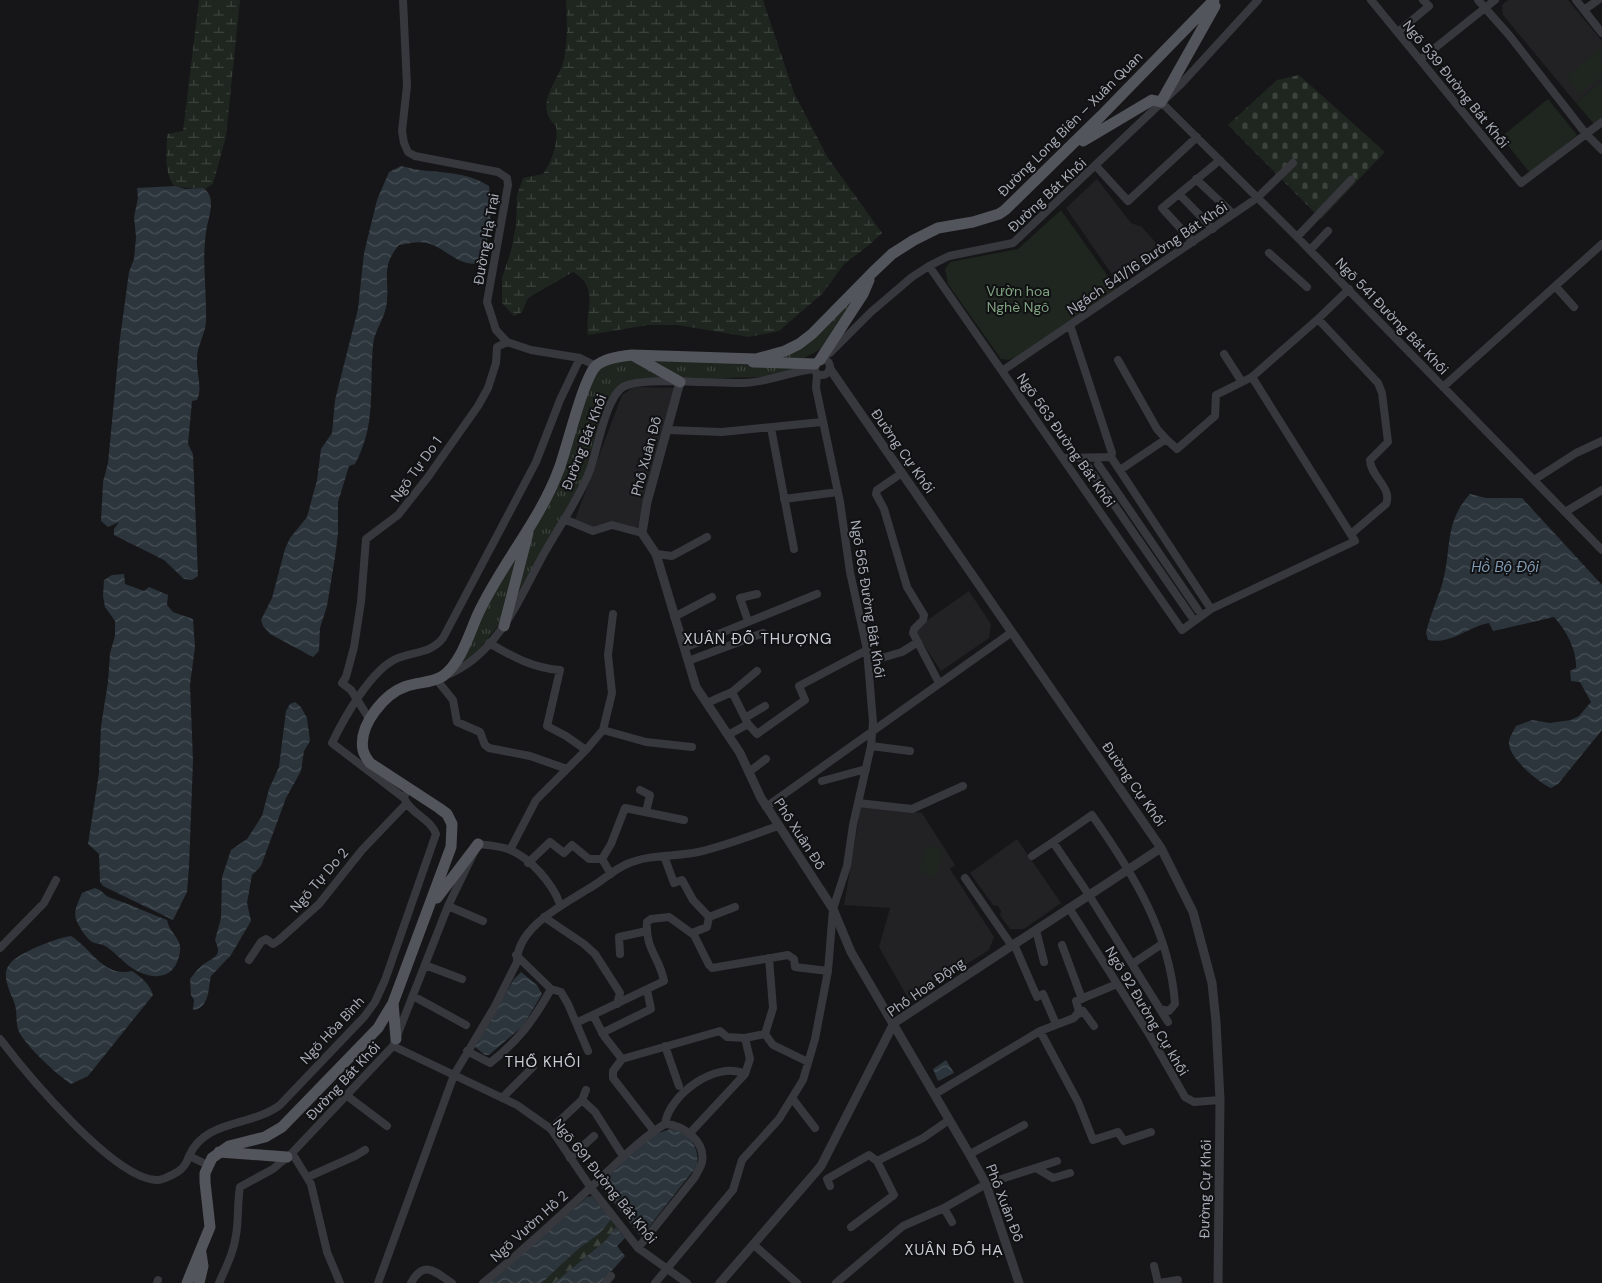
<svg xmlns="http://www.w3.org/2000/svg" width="1602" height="1283" viewBox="0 0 1602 1283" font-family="'DM Sans',sans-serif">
	<defs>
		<pattern id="grass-tufts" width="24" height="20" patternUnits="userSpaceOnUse" patternTransform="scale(1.25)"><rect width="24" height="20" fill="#1e261f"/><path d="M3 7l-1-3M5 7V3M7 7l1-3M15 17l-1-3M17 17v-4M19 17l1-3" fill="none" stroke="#3c433d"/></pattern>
		<pattern id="forest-firs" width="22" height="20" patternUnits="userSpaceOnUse" patternTransform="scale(1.25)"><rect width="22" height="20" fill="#1e261f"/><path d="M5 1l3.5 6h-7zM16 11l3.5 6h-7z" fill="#3c433d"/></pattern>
		<pattern id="wetland-marsh" width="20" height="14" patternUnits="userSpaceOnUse" patternTransform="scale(1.25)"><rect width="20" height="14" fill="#1e261f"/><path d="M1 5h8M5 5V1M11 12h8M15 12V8" fill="none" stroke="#3c433d"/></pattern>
		<pattern id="cemetery-stones" width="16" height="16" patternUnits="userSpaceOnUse" patternTransform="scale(1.25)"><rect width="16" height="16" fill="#1e261f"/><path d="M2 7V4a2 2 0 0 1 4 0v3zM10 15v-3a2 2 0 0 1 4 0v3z" fill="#3c433d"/></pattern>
		<pattern id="water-waves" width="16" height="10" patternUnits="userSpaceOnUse" patternTransform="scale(1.25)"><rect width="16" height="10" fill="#2c353c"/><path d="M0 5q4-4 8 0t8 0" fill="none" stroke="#485056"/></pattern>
	</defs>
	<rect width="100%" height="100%" fill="#161618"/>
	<path fill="#222225" d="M1508,0H1568L1602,41V81L1576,103L1503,15L1502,5Z
		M1097,179L1131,223L1142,227L1164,252L1118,283L1066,208Z
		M638,387L675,388L637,529L612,523L593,529L574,522L622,395L632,388Z
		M969,591L991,624L989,638L941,671L918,636L916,628Z
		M861,806L922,813L955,865L950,869L994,937L989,950L909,1000L879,947L890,908L844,905Z
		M1017,839L1061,903L1024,929H1010L1000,915L1001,911L998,906L993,905L970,873Z"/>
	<path fill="url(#grass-tufts)" d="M860,290L821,349L804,358H765L782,354Z
		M629,357L669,380C650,380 627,376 613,391L587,470L516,601L532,530L595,375L603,367Z
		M645,357L800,367L769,377L687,379L679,377Z
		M523,540L501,622L477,652L457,667L486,606Z"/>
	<path fill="url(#forest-firs)" d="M611,1219L616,1227L605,1241L554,1283H542C552,1273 563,1263 574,1253C588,1240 601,1236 611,1219Z"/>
	<path fill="url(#wetland-marsh)" d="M199,0H240L226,137L213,184L205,189L175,187C163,173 167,151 167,134L183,131Z
		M566,0H763L794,93L828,158L882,233L868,246L844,264L822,294L779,331L749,337L677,325H648L588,335C584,311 601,288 573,272L528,298L522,312L514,316L502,303V278L511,251L516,225L517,195L523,178L543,174C553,159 558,144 556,126C532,104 559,82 564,59C568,40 567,19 566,0Z"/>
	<path fill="url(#cemetery-stones)" d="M1299,75L1385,152L1321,219L1228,125L1277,80Z"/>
	<path fill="#1e261f" d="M1601,48L1602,75L1580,94L1566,77Z
		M1602,81V117L1594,124L1576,103Z
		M1548,99L1577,135L1530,173L1501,137Z
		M1061,210L1117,289L1017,357L1008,360L1001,359L948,284L945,269L950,262L1018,249Z
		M927,845L943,850L936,877L919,872Z"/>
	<path fill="url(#water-waves)" d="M401,166C432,175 461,168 489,186C492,206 492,250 475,264C454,263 444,247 427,243C418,241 408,244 399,245C381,266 389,278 387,302C385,319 374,331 373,345C369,388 377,423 355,464L349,466L338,502V533L335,557L327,606L320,628L319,651L313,657L270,634L263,626L261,620L272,598L285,549L290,538L307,517L317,480L321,449L332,433L335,400L358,309L364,253L377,200L389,172Z
		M175,186L185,189L203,188C216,196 210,213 207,226C201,258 207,290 206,322C205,335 197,346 197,359C196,373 203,387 197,400L192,401L188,444L193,454L198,576L192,580L184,579L164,560L114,535V529L119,522L108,527L101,521L103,482L108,463L120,338L129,272L134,259L136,237L134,217L138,198L137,188Z
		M1470,494L1486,498H1522L1602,585V730L1558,784L1551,788C1538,782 1507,757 1509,741C1510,736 1514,730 1516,726L1532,720L1550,723L1571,720L1579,716L1591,702L1580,682L1571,681L1570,671L1576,668C1577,650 1566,630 1554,617L1493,631L1489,623C1467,627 1451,645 1428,640L1426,633C1430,615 1438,599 1443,581C1452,547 1444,523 1470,494Z
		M124,574L125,584L144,591L149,587L168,595L167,605L173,612L193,619L195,647L190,685L193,761L189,867L187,892L173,920L103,886L100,882L99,854L88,844L99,773L101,726L108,682L110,653L115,636V621L105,607L103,596L104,580L112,575Z
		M295,702L301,707L307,718L310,741L304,751L301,771L286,798L261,866L252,875L247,903L251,921L231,955L211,976C208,988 210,1008 193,1010L194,1000L191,995L190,979C194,974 199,967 204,964C216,956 222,956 215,940L221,918L222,877L231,850L247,839L262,816L269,789L279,767L286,711L290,704Z
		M95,888C103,890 104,896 111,898C130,904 148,913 167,920C169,933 182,938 180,951C176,982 150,981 129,966C121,960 114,951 105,946C102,944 98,944 94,943C86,939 79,927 76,919C73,910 79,901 82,893Z
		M71,936C92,949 104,978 132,971C142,978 149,983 153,995L88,1076L71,1084C56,1074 28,1048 19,1032C15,1023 18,1011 14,1002C10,991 1,975 9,965C18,952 57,938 71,936Z
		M521,972L537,985L542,994L523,1026L489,1055H485L475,1047L514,979Z
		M946,1060L954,1073L938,1081L933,1069Z
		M671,1129C690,1132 700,1148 697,1166L641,1237L599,1184C619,1164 642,1136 671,1129Z
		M592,1196L611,1219C601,1236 588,1240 574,1253C563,1263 552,1273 542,1283H488L587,1197Z
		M616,1227L625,1238L617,1246L625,1256L601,1283H554L605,1241Z"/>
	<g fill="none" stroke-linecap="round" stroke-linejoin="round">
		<path stroke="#37383d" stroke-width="8" d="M403,0L407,86L402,131L404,143L408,152L415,156L498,172L507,178L508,185L487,302L496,330L507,342L531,350L580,358L596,366
			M1371,0L1521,183L1602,122
			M1478,0L1509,35L1586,134L1602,150
			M1576,0L1602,33
			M1584,10L1598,0
			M1398,32L1429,6L1423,0
			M1420,60L1495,0
			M1161,102L1297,237L1602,550
			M1096,166L1128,201L1197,137
			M1196,179L1233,214
			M1179,194L1213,229
			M1297,237L1351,180
			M1193,242L1162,208L1220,160
			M1310,250L1328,231
			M1269,253L1307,287
			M929,266L1182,630L1211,609L1355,541L1252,377
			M1556,287L1574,307
			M1318,319L1378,383L1382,393L1388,442L1370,460C1370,476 1393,488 1386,504L1351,534
			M1070,325L1112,453L1111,457
			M830,353L871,312L912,277L929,266L949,256L1013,243L1182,83L1258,0
			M1224,354L1242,382
			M814 367a8 8 0 1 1 16 0a8 8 0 1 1-16 0Z
			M1118,360L1157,429L1166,439
			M1002,371L1257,198L1293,163
			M1443,387L1602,244
			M771,428L794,549
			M667,430L722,432L822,422
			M1111,457L1211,609
			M1063,458L1111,457
			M1086,464L1191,616
			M1098,464L1198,610
			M1120,470L1166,439L1177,449L1215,416L1216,395L1252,377L1318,319L1349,289
			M902,473L877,490L876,494L884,509L907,587L924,615L923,620L914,629L913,633L939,683
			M1534,480L1576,453L1602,441
			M784,499L838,492
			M1565,512L1602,490
			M564,519L593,531L612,525L642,533
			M656,554L672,556L707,537
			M674,617L712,597
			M748,621L740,598L757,594
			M489,643C513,657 533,668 560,670L547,726L566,736L586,750
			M684,648L817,594
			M688,661L763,633
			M868,662L902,652L918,642
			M732,692L748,724
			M707,703L732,692L757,671
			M745,718L765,706
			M370,720L351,690L342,683L346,677L354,647L361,602L366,539L398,515L428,477L478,406L488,388L496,363L497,347L507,342
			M603,730L612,693L608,655L613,614
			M728,735L748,724L757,734L805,700L799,686L867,650
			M871,746L910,751
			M567,769L530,756L489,748L485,745L480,732L457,722L453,700L436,679C494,662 516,605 542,557C558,528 578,501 590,470C597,451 606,397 623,387C641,376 719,384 744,383C770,382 791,371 815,369
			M749,772L766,759
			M822,781L866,769
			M640,790L650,795L646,812
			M404,798L332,743C344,718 372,668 398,658C415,651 430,654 443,638L536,462L560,400L580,358
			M858,803L912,809L963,786
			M766,807L1012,632
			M1053,842L1092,815C1132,872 1170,932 1175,1004L1169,1011L1160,1009
			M510,850L536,800L586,750L603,730L646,742L692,747
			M664,856L674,883L682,880L693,900L709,917L707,927L692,933
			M1032,856L1053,842L1089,895L1168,1022
			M528,863L550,842L564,853L572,845L589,859H602
			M611,874L602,859L611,844L625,808L684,820
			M965,878L1012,946
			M448,906L483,921
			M1069,908L1149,1034L1185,1097L1194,1102L1220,1100
			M544,917L584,944L595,954L620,993L617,1004
			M709,917L735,907
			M1036,930L1044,962
			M1014,944L1037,997L1043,994L1056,1024
			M1062,945L1082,999
			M0,948L44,903L56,880
			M620,954L619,937L647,931
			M249,960L261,942L266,939L273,944L279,940L319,904L362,850L406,804
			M1132,964L1162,944
			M425,965L462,979
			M551,989L561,992L568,1004L588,1051
			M413,996L466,1025
			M593,1015L604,1036L622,1059L613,1071V1078L654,1131
			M1077,1015L1083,1011L1094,1026
			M576,1023L664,981C660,958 645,949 647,922L651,919L669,917L694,935L709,965L712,968L788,955L794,959L795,967L828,971
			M1040,1031L1078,1102L1093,1140L1118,1132L1124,1141L1151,1132
			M602,1033L651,1009L647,990
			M765,1034L773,1045L808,1062
			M0,1039C25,1072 115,1181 158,1180C163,1180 167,1177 172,1175C181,1171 186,1166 189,1156L208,1165
			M393,1046L517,1105L551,1129L591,1188L638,1248L687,1283
			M665,1046L679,1086
			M467,1051L490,1063C519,1040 533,1021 551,989L516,955
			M622,1059L720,1031L727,1037L745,1038L765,1034L773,1008L769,958
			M935,1094L1040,1031L1074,1018L1079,1011L1076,1001L1117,984
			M346,1095L387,1126
			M502,1098L533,1067
			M792,1098L815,1128
			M582,1100L595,1112L623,1156
			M665,1124C669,1095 716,1060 745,1074
			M551,1129L582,1100L586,1090
			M690,1133L745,1074L750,1059L745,1038
			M292,1153L311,1184L327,1252L340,1283
			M970,1154L1024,1125
			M189,1156C205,1119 251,1127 280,1105L364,1017L375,1002L385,980L436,834C431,819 411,814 404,798L405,795
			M570,1158L594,1136
			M877,1161L923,1138L949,1120
			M1036,1168L1053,1178L1070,1173
			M308,1177L355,1156L365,1150
			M830,1186L827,1179L869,1155L877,1161
			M952,1222L944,1208L986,1184L1057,1161
			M851,1227L894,1195L877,1161
			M754,1245L797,1283
			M1154,1266L1158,1283
			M157,1283L158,1280
			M219,1283C226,1267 234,1252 236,1235C239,1219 237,1203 240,1187L273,1169L292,1153L393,1046L448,906L478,844C487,845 499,846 508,849C531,858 552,883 560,904
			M378,1283L454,1075L495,1006L517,962C517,927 563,905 588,889C601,882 613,870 627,864C649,854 675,857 698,852C725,846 752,835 778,826
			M411,1283C424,1259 435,1272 452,1283
			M483,1283C520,1253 555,1221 589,1189C614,1166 636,1142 665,1124C683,1125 706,1141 702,1162C701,1167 697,1172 695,1177L638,1248
			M605,1283L611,1276
			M655,1283L733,1190L742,1160L779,1119L803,1080L815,1039L828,971L833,909L847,866L853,825L871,746L873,722L867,650L850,572L840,502L816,388L817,374
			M836,1283L903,1226L944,1208
			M1159,1283L1178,1280"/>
		<path stroke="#37383d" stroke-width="9" d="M830,369L1161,848L1193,912L1212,983L1216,1022L1220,1100L1218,1283
			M680,382L647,502L642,533L656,554L696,687L740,753L761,798L833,909L851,952L971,1157L986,1184L1019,1283
			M720,1283L821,1166L894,1023L1161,848"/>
		<path stroke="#53555c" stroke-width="11" d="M1083,141L1152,100L1161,102L1215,6
			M634,356L680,382
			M820,360L863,294L869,280
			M753,362L815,364
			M504,626L528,533
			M437,898L478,844
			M393,1003L396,1039
			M219,1152L287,1157
			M187,1283L210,1227L205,1182V1173L212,1158L229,1146L265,1137L282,1127L378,1028L393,1003L451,847L452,824L447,814L439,808L370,763C367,759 364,755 363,750C358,725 385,693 407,686C419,682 432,683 443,676C461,663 469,634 478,614C501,564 540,521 559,469C567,448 583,379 596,366C605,358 621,356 632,355L756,359L785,351L799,344L812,334L873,272L892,254L914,240L938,228L973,222L999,214L1005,210L1101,116L1214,0
			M199,1283L203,1266L201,1253"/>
	</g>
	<g text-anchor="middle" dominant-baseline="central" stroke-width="4" stroke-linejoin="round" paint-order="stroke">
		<g font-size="14" fill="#a8adb8" stroke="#111113">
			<text transform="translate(1456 84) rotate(51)">Ngõ 539 Đường Bát Khối</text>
			<text transform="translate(1070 124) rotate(-45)">Đường Long Biên – Xuân Quan</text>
			<text transform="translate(1047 195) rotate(-43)">Đường Bát Khối</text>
			<text transform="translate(486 239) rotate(-80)">Đường Hạ Trại</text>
			<text transform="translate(1147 258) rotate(-34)">Ngách 541/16 Đường Bát Khối</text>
			<text transform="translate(1392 316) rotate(46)">Ngõ 541 Đường Bát Khối</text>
			<text transform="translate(1066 440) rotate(55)">Ngõ 563 Đường Bát Khối</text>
			<text transform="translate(584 442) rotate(-69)">Đường Bát Khối</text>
			<text transform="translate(903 451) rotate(55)">Đường Cự Khối</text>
			<text transform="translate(646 456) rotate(-75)">Phố Xuân Đỗ</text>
			<text transform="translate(416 469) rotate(-54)">Ngõ Tự Do 1</text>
			<text transform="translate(868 599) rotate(81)">Ngõ 565 Đường Bát Khối</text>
			<text transform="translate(1134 784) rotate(55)">Đường Cự Khối</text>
			<text transform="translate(800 834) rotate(57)">Phố Xuân Đỗ</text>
			<text transform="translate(319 880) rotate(-49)">Ngõ Tự Do 2</text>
			<text transform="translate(926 987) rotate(-35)">Phố Hoa Động</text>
			<text transform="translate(1147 1011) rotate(59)">Ngõ 92 Đường Cự khối</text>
			<text transform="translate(332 1030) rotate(-47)">Ngõ Hòa Bình</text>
			<text transform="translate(343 1081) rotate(-47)">Đường Bát Khối</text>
			<text transform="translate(605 1181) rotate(51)">Ngõ 691 Đường Bát Khối</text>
			<text transform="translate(1205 1189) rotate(-89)">Đường Cự Khối</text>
			<text transform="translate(1005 1203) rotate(69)">Phố Xuân Đỗ</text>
			<text transform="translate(529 1226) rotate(-42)">Ngõ Vườn Hồ 2</text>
		</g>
		<g font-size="14" fill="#7fa381" stroke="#111113">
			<text x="1018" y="291">Vườn hoa<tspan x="1018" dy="16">Nghè Ngô</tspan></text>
		</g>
		<g font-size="15" font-style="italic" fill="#7f9bb3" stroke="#111113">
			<text x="1505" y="567">Hồ Bộ Đội</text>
		</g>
		<g font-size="15" letter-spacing="1" fill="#c9ccd4" stroke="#111113">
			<text x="758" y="639">XUÂN ĐỖ THƯỢNG</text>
			<text x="543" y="1062">THỔ KHỐI</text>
			<text x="954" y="1250">XUÂN ĐỖ HẠ</text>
		</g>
	</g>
</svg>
